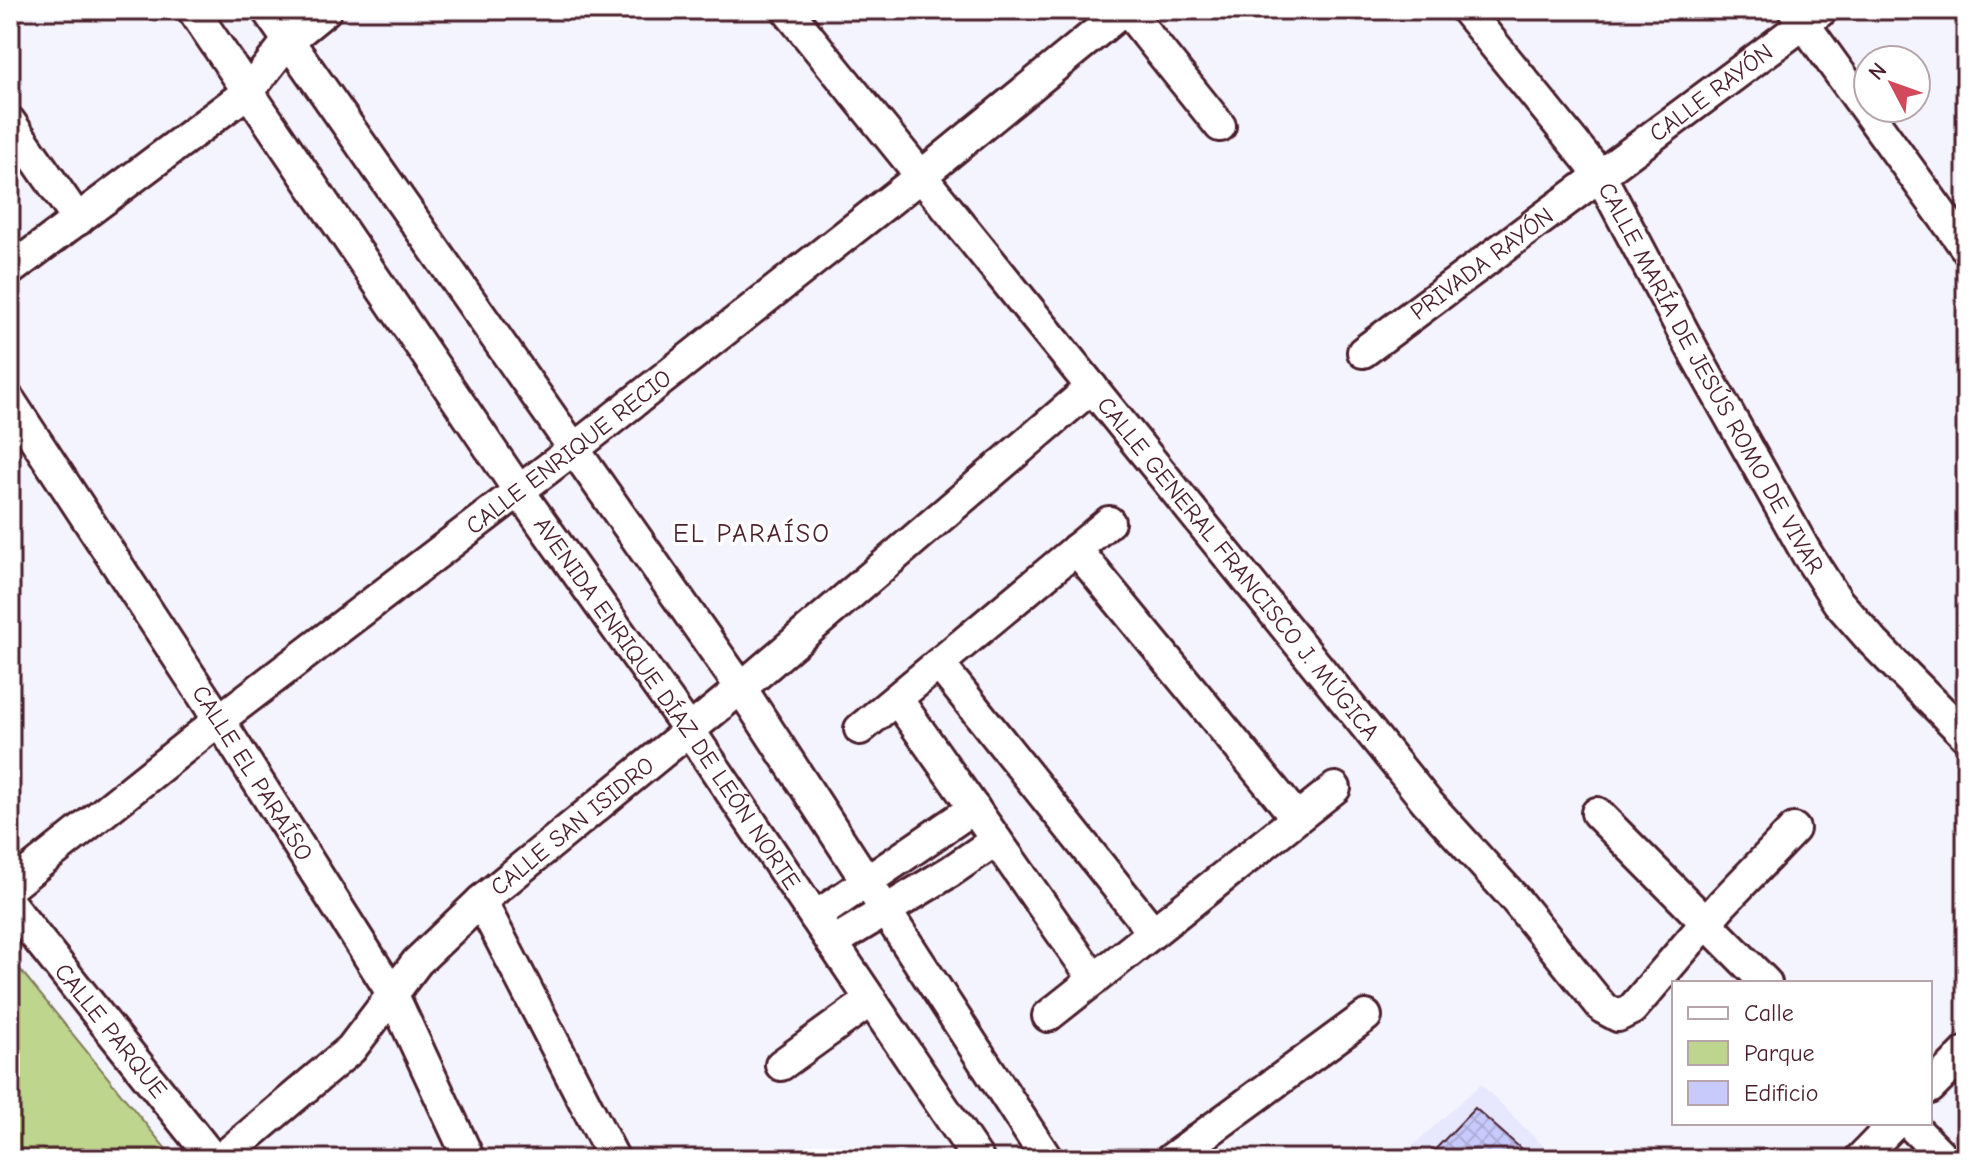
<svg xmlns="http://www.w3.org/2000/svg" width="1976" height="1169" viewBox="0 0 1976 1169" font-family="'Comic Neue',sans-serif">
	<defs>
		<pattern id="building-cross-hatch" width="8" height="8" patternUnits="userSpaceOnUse" patternTransform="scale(2)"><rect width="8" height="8" fill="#c8cafc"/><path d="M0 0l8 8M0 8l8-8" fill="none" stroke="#adadd8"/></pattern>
	</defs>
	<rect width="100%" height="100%" fill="#f4f4fe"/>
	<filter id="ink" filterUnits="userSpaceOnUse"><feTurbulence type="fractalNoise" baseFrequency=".0125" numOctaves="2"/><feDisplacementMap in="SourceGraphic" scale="16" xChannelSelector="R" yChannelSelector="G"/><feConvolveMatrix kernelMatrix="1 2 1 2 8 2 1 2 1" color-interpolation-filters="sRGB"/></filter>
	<g filter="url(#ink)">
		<path fill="#e7e7fd" d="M1481,1084L1556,1159H1398Z"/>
		<path fill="#bdd58c" stroke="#847a5c" stroke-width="2" d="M10,957L166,1149L153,1159H10Z"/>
		<path fill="url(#building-cross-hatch)" stroke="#4a1f2b" stroke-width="2" d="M1475,1108L1527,1154L1522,1159H1426Z"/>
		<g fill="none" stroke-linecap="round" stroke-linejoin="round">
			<defs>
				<g id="minor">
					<path id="s1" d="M193,10L519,491L689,730L978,1159"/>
					<path d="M267,10L741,688L1047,1159"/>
					<path id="s2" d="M787,10L1427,802L1515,899L1603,1008L1618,1016L1632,1009L1722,904L1794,829"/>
					<path d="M1127,10L1220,126"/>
					<path id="s3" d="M1466,10L1600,175L1696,356L1807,554L1838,602L1874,643L1966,736"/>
					<path d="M1794,10L1966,248"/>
					<path d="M10,122L78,220"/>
					<path d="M10,270L249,91L288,41L326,10"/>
					<path id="s4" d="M1363,352L1822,10"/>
					<path id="s5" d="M10,401L219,720L392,993L469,1159"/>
					<path d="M1076,549L1296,817"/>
					<path d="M939,664L1153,932"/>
					<path d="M897,699L1094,979"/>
					<path d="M860,729L1109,522"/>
					<path d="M1597,813L1766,983"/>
					<path id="s6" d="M10,887L219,720L575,448L921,176L1124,10"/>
					<path d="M481,901L614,1159"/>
					<path id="s7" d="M10,904L213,1159"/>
					<path d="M815,917L974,808"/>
					<path d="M832,943L951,871L996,840"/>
					<path d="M1048,1016L1335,788"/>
					<path d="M781,1065L871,1000"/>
					<path d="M1930,1088L1966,1052"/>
					<path d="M1909,1123L1945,1159"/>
					<path id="s8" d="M221,1159L351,1049L417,962L481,901L741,688L1092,387"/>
					<path d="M1171,1159L1366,1016"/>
					<path d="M1860,1159L1895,1123"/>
				</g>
			</defs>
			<use href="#minor" stroke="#4a1f2b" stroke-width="36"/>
			<use href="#minor" stroke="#fff" stroke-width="30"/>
		</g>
	</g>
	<g text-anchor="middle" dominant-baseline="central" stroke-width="7" stroke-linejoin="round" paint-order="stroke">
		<g font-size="24" fill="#4a1f2b" stroke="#fff">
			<text stroke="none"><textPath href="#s4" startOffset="434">CALLE RAYÓN</textPath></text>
			<text stroke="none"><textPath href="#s4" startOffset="148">PRIVADA RAYÓN</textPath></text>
			<text stroke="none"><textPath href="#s3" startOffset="444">CALLE MARÍA DE JESÚS ROMO DE VIVAR</textPath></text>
			<text stroke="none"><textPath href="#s6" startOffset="708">CALLE ENRIQUE RECIO</textPath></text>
			<text stroke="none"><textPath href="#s2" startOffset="718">CALLE GENERAL FRANCISCO J. MÚGICA</textPath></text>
			<text stroke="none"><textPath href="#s1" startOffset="840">AVENIDA ENRIQUE DÍAZ DE LEÓN NORTE</textPath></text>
			<text stroke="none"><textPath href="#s5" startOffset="444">CALLE EL PARAÍSO</textPath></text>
			<text stroke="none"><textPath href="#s8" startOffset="486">CALLE SAN ISIDRO</textPath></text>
			<text stroke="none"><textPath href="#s7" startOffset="162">CALLE PARQUE</textPath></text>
		</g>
		<g font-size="26" letter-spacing="2" fill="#4a1f2b" stroke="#fff">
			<text x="752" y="534">EL PARAÍSO</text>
		</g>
	</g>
	<rect width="1976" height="1169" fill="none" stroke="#fff" stroke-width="40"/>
	<rect x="20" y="20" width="1936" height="1129" fill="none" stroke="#4a1f2b" stroke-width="3" filter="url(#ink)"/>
	<rect x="1672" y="981" width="260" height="144" fill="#ffffff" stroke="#b7a5aa" stroke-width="2"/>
	<rect x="1688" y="1007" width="40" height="12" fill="#ffffff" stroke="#b7a5aa" stroke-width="2"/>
	<text x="1744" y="1021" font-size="24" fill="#4a1f2b">Calle</text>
	<rect x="1688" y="1041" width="40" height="24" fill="#bdd58c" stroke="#b7a5aa" stroke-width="2"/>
	<text x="1744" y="1061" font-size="24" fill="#4a1f2b">Parque</text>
	<rect x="1688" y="1081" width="40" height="24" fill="#c8cafc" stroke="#b7a5aa" stroke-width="2"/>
	<text x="1744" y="1101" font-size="24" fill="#4a1f2b">Edificio</text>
	<g transform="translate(1892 84) rotate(311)"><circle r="38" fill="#ffffff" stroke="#b7a5aa" stroke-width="2"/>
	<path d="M0-6L14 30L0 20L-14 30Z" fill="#d1495b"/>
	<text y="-12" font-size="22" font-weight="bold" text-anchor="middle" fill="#4a1f2b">N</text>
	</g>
</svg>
